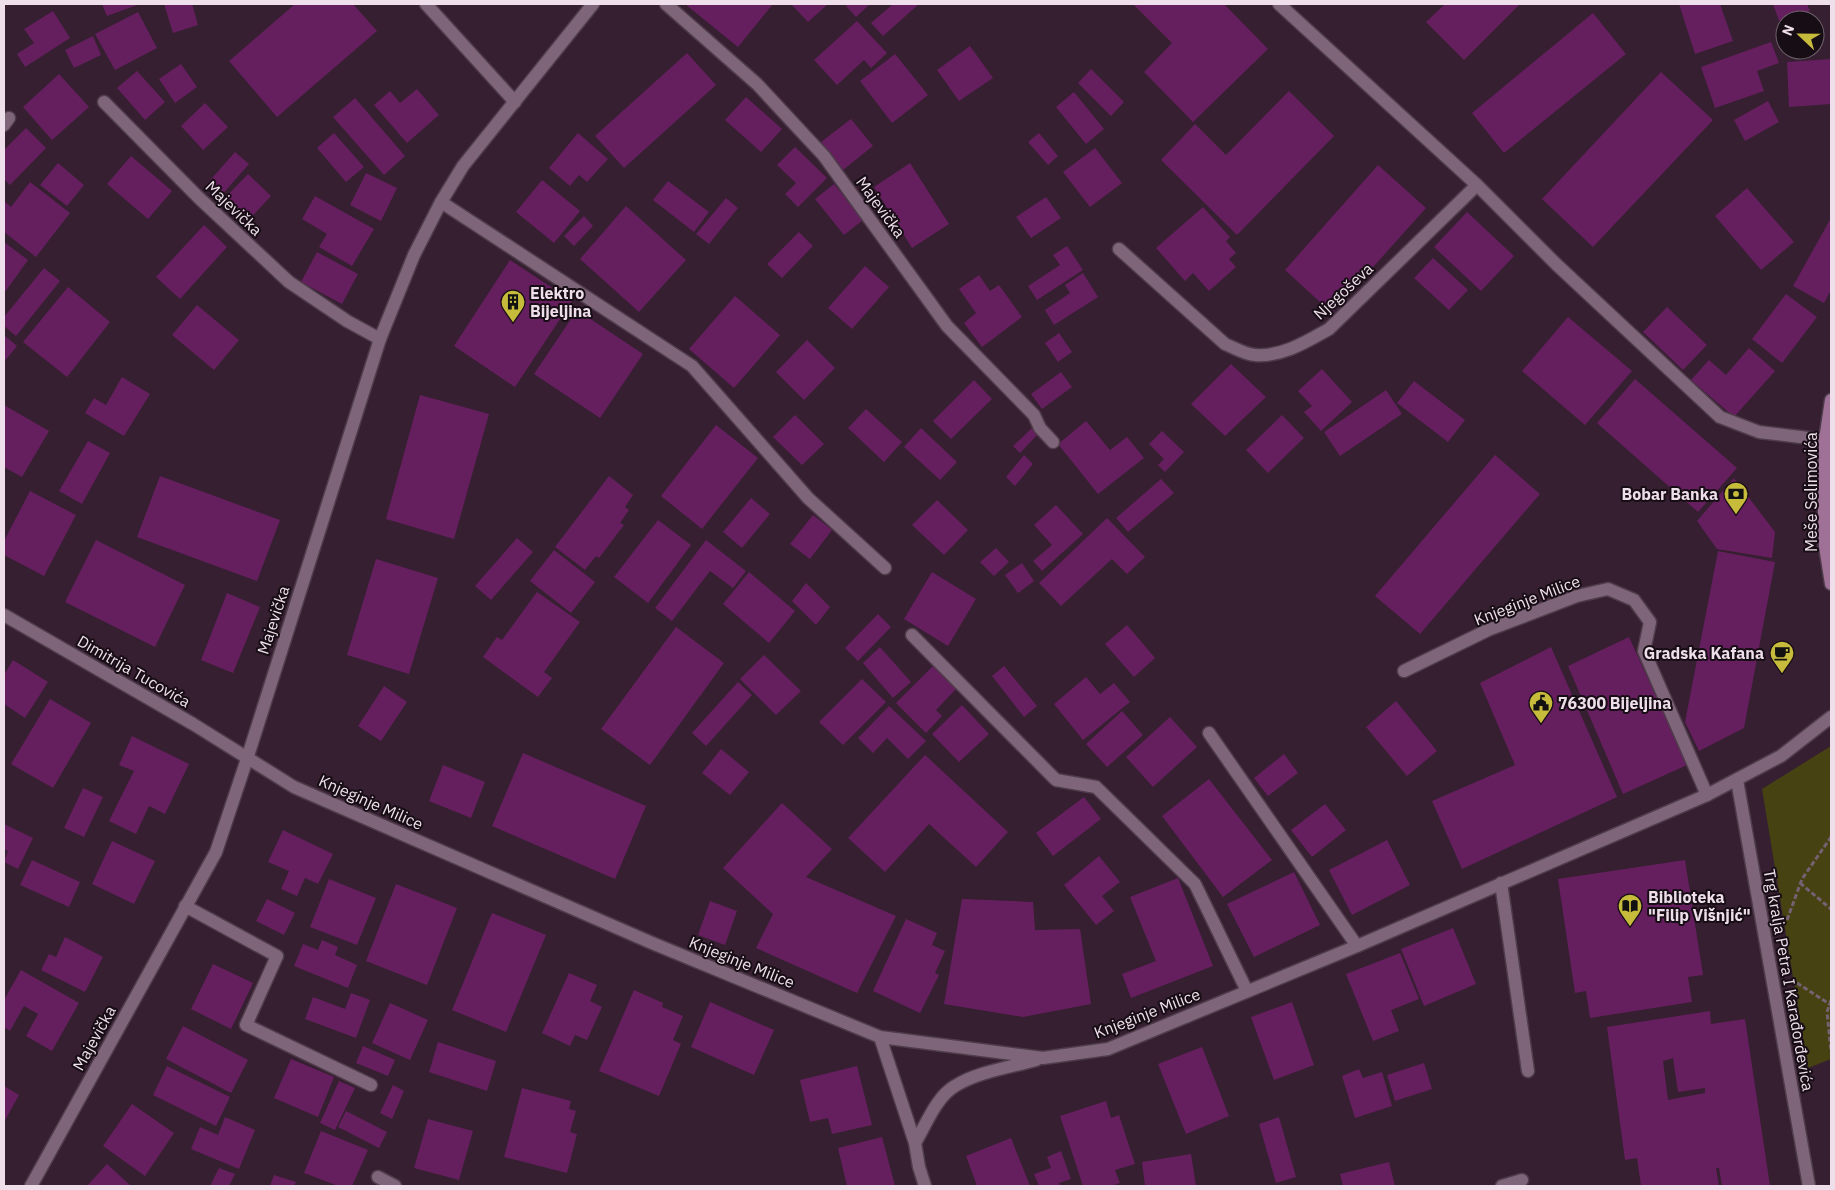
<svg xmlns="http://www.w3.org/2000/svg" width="1835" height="1190" viewBox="0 0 1835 1190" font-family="'IBM Plex Sans',sans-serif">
	<rect width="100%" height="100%" fill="#351f31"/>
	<path fill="#464211" d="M1831,746V1059L1808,1068L1762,789Z"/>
	<path fill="#661f5e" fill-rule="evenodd" d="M102,4H140L107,16Z
		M164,4H192L198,25L173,33Z
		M295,4H353L377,31L277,117L229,61Z
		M685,4H773L738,47Z
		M791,4H828L808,22Z
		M848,4H870L856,17L846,6Z
		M893,4H919L883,36L871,23Z
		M1133,4H1224L1268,49L1193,122L1144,72L1172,43Z
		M1445,4H1520L1464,60L1426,22Z
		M1679,4H1720L1733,41L1695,54Z
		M1773,4H1807L1810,11L1779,21Z
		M53,11L70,38L25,67L17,54L34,43L24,29Z
		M138,12L157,48L115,70L95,34Z
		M1593,13L1626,54L1504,153L1472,113Z
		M857,21L887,53L871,68L864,60L837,85L814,60Z
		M93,36L101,55L74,68L65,50Z
		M1771,42L1779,63L1757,71L1764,91L1715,108L1701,67Z
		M970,46L993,78L959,101L937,70Z
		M687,53L716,85L624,168L595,136Z
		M895,54L928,95L892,123L860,81Z
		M1831,59V104L1789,107L1787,62Z
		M181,64L197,87L175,103L159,79Z
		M1091,69L1124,102L1111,116L1078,83Z
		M137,71L165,102L145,120L117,88Z
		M1661,72L1713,120L1593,247L1542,199Z
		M59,74L89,107L52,140L23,107Z
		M417,89L439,115L407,143L374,105L390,91L400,103Z
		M1289,91L1334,136L1237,235L1161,160L1195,124L1226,155Z
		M1074,92L1104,129L1086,144L1056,107Z
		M746,97L782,129L761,152L725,120Z
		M355,98L405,156L384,175L333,117Z
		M1768,101L1779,122L1745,141L1734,120Z
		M205,103L228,127L203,150L181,126Z
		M851,119L873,146L843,170L821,142Z
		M26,128L46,148L10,185L4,179V150Z
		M334,133L364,167L346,182L317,148Z
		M578,133L608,159L587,182L579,175L570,186L549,168Z
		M1039,133L1058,156L1048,165L1028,142Z
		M795,147L827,178L798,207L785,194L796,183L777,165Z
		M1095,148L1122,183L1090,207L1063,172Z
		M235,152L249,164L220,197L206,185Z
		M131,156L172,191L148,219L107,184Z
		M58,163L84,185L67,206L40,185Z
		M910,163L949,224L912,248L874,187Z
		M1378,165L1426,208L1332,313L1285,270Z
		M366,173L397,188L381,221L350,205Z
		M248,174L271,196L245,224L221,202Z
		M542,180L580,211L554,243L516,212Z
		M668,181L709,212L694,232L653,200Z
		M30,182L70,213L36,257L4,232V201L11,207Z
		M834,184L863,220L844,235L815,199Z
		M1747,188L1794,242L1761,270L1715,216Z
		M315,196L374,229L352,266L319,247L327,234L302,219Z
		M1046,197L1061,218L1031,238L1016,217Z
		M726,198L738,208L709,244L696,234Z
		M626,206L686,260L639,312L580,259Z
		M1203,207L1230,237L1226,241L1236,253L1229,259L1236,267L1209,291L1193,273L1185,281L1156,248Z
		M1467,212L1514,256L1481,291L1434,247Z
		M584,216L593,226L574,246L564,236Z
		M1831,218V290L1824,303L1793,286Z
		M204,225L227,247L180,299L156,277Z
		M799,232L813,246L782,278L767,264Z
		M4,242L28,260L5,292L4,291Z
		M1067,246L1083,270L1037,300L1028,286L1060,265L1053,255Z
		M317,252L358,274L342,304L301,282Z
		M1433,258L1468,290L1449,310L1414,278Z
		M510,260L572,301L515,387L454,346Z
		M865,266L889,287L852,329L828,308Z
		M44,268L60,281L16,336L4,326V317Z
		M1083,273L1098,297L1054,325L1045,310L1070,293L1065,285Z
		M979,275L990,291L999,285L1022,317L982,347L964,323L976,313L959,289Z
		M68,287L110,322L67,377L23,342Z
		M1786,294L1817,317L1782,363L1752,339Z
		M735,296L780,335L734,388L689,349Z
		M197,305L239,340L214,370L172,335Z
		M1667,307L1707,345L1683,370L1643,332Z
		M577,310L643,354L600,418L534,374Z
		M1568,317L1632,371L1585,425L1522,371Z
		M1059,333L1072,352L1058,362L1045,343Z
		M4,335L17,346L4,362Z
		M807,340L835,368L804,400L776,372Z
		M1749,348L1775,371L1734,417L1691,380L1709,360L1726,375Z
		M1231,364L1266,397L1225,436L1191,404Z
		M1322,369L1352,402L1321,431L1304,412L1312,406L1298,391Z
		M1061,372L1072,387L1042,409L1031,394Z
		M122,377L150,394L124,436L85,413L94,398L106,405Z
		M1635,379L1737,468L1698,512L1597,423Z
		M974,380L992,399L951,439L933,421Z
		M1414,381L1465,420L1448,442L1397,403Z
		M1386,390L1402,414L1340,456L1324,432Z
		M420,395L489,414L454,539L386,519Z
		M4,405L49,431L22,477L4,467Z
		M866,409L902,442L884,462L848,428Z
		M795,415L824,444L802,465L773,437Z
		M1282,415L1304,438L1268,473L1246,450Z
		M1086,421L1110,450L1127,437L1144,458L1098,494L1058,444Z
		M716,425L758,458L702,529L661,496Z
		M1033,427L1039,433L1020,453L1013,446Z
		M921,428L957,462L940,480L904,447Z
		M1162,431L1184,452L1165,472L1158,465L1164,459L1149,444Z
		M88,441L110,453L82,504L59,491Z
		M1024,455L1033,464L1015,486L1006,477Z
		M1495,455L1540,494L1420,634L1375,596Z
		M160,476L280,520L257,581L137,537Z
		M609,476L633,495L625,507L629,510L620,523L624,525L599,558L596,556L585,570L555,547Z
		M1734,478L1775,532L1772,558L1717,549L1697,521Z
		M1161,479L1174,493L1128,532L1116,518Z
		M30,491L76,515L44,576L4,555V541Z
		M751,498L770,514L742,548L723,532Z
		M937,500L968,530L944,555L912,525Z
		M1056,505L1083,534L1042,571L1033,561L1052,545L1034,525Z
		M813,515L832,530L810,559L790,544Z
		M1107,518L1145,557L1127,574L1112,559L1061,606L1039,583Z
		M658,520L691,545L648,603L614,577Z
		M517,538L533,552L491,600L475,586Z
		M96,540L185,585L155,647L65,602Z
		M706,540L746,571L733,588L710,571L672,621L655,608Z
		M996,548L1009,562L994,576L980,562Z
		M554,550L595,582L571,613L530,581Z
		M1718,551L1775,562L1744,728L1699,751L1685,722Z
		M376,559L438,578L409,674L347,655Z
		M1022,563L1034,581L1018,593L1005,575Z
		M749,572L795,611L769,643L723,604Z
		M932,572L976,599L948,646L904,619Z
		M806,583L830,607L816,625L792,601Z
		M537,592L580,622L544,672L552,678L538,697L483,657L497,637L502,640Z
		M227,593L260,607L233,673L201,660Z
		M878,614L891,627L858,661L845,648Z
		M1127,625L1155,658L1134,677L1105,644Z
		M676,627L724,663L650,765L601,729Z
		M1629,637L1687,765L1623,794L1568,666Z
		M880,647L911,682L893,698L863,663Z
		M1551,647L1617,797L1462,869L1432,801L1515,765L1480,683Z
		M764,655L801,691L776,715L740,679Z
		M13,660L48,682L25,718L4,704V675Z
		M933,666L956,689L936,710L942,716L926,733L896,703Z
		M1004,666L1037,706L1024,717L992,676Z
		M1086,677L1100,694L1114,683L1130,702L1083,740L1054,704Z
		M862,679L886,702L843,745L819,722Z
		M738,682L752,695L706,746L692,733Z
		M384,686L407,702L381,741L358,726Z
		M50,699L91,723L53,788L11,764Z
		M1396,701L1437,751L1407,776L1366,727Z
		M962,705L989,734L959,762L932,734Z
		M889,706L926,741L908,759L887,738L873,753L858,738Z
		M1122,711L1143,735L1107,767L1086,744Z
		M1170,717L1197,747L1153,787L1126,757Z
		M132,736L189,764L165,814L149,806L136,834L109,821L134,771L119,765Z
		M721,749L749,772L730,795L702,773Z
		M523,753L646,806L615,879L492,826Z
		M1284,754L1298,773L1268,796L1254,778Z
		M925,755L1008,832L976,867L929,824L885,872L848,838Z
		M443,765L485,782L471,818L429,801Z
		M1209,779L1272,860L1223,897L1162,816Z
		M83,788L103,797L84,837L64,828Z
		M1084,797L1101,819L1053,856L1036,833Z
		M782,803L832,849L806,877L896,916L857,993L756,948L773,914L723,868Z
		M1325,804L1346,830L1312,857L1291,830Z
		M4,824L33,838L18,869L4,862L8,851L4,849Z
		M283,830L333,854L318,884L305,878L297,896L281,889L289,871L268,862Z
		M1387,840L1410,885L1352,915L1329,870Z
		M112,841L155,861L134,904L92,884Z
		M1099,856L1120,882L1102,896L1114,911L1096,925L1064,885Z
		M32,860L80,882L69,907L20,885Z
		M1685,860L1703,975L1688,977L1692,1002L1590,1018L1586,991L1575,993L1558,879Z
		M1294,872L1320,925L1254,957L1227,904Z
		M1178,878L1213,966L1131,998L1122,974L1156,961L1130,897Z
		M329,879L376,898L357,945L310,927Z
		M396,884L457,908L427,985L366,961Z
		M267,899L295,913L284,935L256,921Z
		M962,899L1033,902L1035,930L1080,929L1091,1004L1023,1017L944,1004Z
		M710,901L737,911L725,945L698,935Z
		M492,913L546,935L506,1032L452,1010Z
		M906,919L937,933L932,945L945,951L935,973L939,975L920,1013L873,991Z
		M1453,928L1476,984L1424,1006L1401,949Z
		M65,937L103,957L85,992L41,970L49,954L56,957Z
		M322,940L338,947L335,955L357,965L348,988L294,966L303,944L318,950Z
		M1400,953L1419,999L1391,1010L1399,1031L1373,1041L1346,974Z
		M213,964L253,983L231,1029L191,1009Z
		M21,970L79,1003L52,1051L26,1036L38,1014L24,1006L10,1031L4,1027V1000Z
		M569,973L597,985L590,1001L602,1007L587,1040L575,1035L570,1046L542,1033Z
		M634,990L663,1003L662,1007L683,1016L673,1040L681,1044L659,1096L599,1071Z
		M351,993L370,1000L356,1038L305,1019L313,997L345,1009Z
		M710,1002L774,1030L754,1075L691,1047Z
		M1292,1002L1314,1065L1274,1080L1251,1017Z
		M390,1003L428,1020L410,1060L372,1043Z
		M1710,1011L1711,1024L1745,1019L1770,1186H1722L1719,1168H1716L1719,1186H1641L1637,1158L1625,1160L1607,1027ZM1673,1058L1678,1092L1705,1088V1093L1668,1100L1663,1061Z
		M183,1026L248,1060L231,1093L166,1059Z
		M438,1042L496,1061L487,1091L429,1072Z
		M363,1046L395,1060L388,1076L356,1063Z
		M1202,1047L1229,1116L1186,1134L1158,1064Z
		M291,1059L334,1077L318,1117L274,1098Z
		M1424,1063L1432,1089L1395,1101L1387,1075Z
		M167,1066L230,1097L216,1126L153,1095Z
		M857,1066L872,1125L832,1134L828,1118L810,1122L800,1080Z
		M1359,1069L1363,1078L1382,1072L1392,1106L1355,1118L1342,1076Z
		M339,1081L355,1088L335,1130L320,1123Z
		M393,1085L404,1091L392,1119L380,1113Z
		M4,1086L19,1095L4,1122Z
		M522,1088L571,1101L569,1109L576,1111L570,1132L577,1134L567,1173L504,1157Z
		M1106,1101L1111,1118L1119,1115L1135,1164L1115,1170L1120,1183L1111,1186H1083L1060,1116Z
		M132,1104L174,1133L145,1176L103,1146Z
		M346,1111L387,1132L379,1148L338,1127Z
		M225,1117L255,1130L239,1169L191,1149L200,1127L218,1135Z
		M1279,1117L1296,1177L1276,1183L1259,1124Z
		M428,1119L473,1131L459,1180L414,1168Z
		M321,1131L368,1150L352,1186H338L304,1173Z
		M882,1137L895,1186H847L838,1148Z
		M1011,1138L1030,1186H977L966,1156Z
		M1061,1151L1071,1179L1059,1183L1060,1186H1039L1034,1174L1051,1168L1047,1157Z
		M1191,1154L1196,1186H1145L1142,1162Z
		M1389,1162L1395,1186H1343L1340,1174Z
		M107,1164L131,1186H87Z
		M219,1168L235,1174L229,1186H210Z
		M274,1175L296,1182L294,1186H270Z"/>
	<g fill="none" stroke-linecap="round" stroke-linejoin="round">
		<defs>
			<path id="pedestrian" d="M1737,780L1809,1186"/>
			<path id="minor" d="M426,4L515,102
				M666,4L757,84L824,156L947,326L1034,415L1040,428L1053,442
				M1279,4L1477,185L1556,264L1720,417L1759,432L1825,440
				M104,102L199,198L289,282L347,321L380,339
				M4,125L9,118
				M441,202L692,366L808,498L885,568
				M1119,249L1225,344C1235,348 1244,354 1255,355C1282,357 1306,342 1329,329L1477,185
				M912,635L1056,780L1096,787L1195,884L1247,991
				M1404,671L1488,630L1577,596L1608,589L1634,600L1650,622L1644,651L1707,795
				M1209,733L1357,946
				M1501,883L1528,1071
				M185,906L277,956L246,1025L371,1085
				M378,1177L395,1186
				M1502,1186L1522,1180"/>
			<path id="tertiary" d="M4,615L193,724L294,787L652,943L880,1037L1043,1058L1108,1049L1357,946L1707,795L1781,756L1831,717
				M880,1037L915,1143L919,1167L925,1186
				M915,1143C926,1125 936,1097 955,1086C977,1072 1011,1067 1036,1060
				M31,1186L216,852L247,759L380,339L414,255L441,202L463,166L593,4"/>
			<path id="secondary" d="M1831,400L1825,440L1824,512L1825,546L1831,584"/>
		</defs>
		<use href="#pedestrian" stroke="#4f3c4b" stroke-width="15"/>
		<use href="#minor" stroke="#4f3c4b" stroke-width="15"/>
		<use href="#tertiary" stroke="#4f3c4b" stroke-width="15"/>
		<use href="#secondary" stroke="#4f3c4b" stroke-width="15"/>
		<path stroke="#756171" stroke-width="3" stroke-dasharray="5 2.5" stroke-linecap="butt" d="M1800,883L1831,909
			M1787,920L1802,879L1831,837
			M1797,983L1831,1005
			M1831,1000L1827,1012L1831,1051"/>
		<use href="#pedestrian" stroke="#7f657a" stroke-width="12"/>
		<use href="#minor" stroke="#7f657a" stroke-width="12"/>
		<use href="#tertiary" stroke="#7f657a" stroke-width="12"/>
		<use href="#secondary" stroke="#9f7197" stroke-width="12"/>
	</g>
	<defs>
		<symbol id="building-pin" viewBox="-11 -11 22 30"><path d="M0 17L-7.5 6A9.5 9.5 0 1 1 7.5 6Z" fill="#c7bb3c" stroke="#170d15"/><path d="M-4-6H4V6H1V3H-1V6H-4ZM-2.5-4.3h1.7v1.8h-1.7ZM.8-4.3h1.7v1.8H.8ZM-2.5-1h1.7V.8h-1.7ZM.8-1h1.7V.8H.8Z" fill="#111"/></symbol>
		<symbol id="bank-pin" viewBox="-11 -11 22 30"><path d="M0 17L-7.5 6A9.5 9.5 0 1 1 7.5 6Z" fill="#c7bb3c" stroke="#170d15"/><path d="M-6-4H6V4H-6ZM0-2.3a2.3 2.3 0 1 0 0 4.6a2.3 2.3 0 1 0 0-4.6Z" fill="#111"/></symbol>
		<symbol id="cafe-pin" viewBox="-11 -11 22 30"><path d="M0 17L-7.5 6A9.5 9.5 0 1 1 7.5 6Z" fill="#c7bb3c" stroke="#170d15"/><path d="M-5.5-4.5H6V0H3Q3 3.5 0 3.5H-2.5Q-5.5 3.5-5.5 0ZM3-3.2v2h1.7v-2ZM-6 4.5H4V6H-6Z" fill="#111"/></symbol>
		<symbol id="civic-pin" viewBox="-11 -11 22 30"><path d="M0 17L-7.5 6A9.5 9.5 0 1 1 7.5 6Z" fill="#c7bb3c" stroke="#170d15"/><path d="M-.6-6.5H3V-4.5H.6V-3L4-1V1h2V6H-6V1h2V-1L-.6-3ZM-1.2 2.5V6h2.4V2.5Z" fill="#111"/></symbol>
		<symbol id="library-pin" viewBox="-11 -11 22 30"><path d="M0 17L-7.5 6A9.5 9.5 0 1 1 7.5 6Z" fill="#c7bb3c" stroke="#170d15"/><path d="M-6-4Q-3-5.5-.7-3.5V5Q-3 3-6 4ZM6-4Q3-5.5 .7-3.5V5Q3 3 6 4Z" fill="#111"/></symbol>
	</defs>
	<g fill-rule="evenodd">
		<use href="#building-pin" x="499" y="288" width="28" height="38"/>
		<use href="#bank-pin" x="1722" y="480" width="28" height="38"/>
		<use href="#cafe-pin" x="1768" y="639" width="28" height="38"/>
		<use href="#civic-pin" x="1527" y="689" width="28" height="38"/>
		<use href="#library-pin" x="1616" y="892" width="28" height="38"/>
	</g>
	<g text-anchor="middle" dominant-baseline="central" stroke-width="4" stroke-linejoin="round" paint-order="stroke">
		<g font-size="16" fill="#efdfeb" stroke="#170d15">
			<text transform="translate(881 207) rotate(54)">Majevička</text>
			<text transform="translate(234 208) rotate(44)">Majevička</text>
			<text transform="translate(1343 291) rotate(-43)">Njegoševa</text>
			<text transform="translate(1811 492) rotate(-90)">Meše Selimovića</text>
			<text transform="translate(1527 600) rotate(-21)">Knjeginje Milice</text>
			<text transform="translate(273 620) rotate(-72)">Majevička</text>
			<text transform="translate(134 671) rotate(30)">Dimitrija Tucovića</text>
			<text transform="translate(371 802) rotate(24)">Knjeginje Milice</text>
			<text transform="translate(742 962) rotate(22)">Knjeginje Milice</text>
			<text transform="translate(1789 980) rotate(80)">Trg kralja Petra I Karađorđevića</text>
			<text transform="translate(1147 1013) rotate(-21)">Knjeginje Milice</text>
			<text transform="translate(94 1038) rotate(-61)">Majevička</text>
		</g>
		<g font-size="16" font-weight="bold" fill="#efdfeb" stroke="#170d15" text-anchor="start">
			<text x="530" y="293">Elektro<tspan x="530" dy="18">Bijeljina</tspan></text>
			<text x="1718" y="494" text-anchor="end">Bobar Banka</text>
			<text x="1764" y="653" text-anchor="end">Gradska Kafana</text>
			<text x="1558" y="703">76300 Bijeljina</text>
			<text x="1648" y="897">Biblioteka<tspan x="1648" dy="18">"Filip Višnjić"</tspan></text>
		</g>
	</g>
	<rect width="1835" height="1190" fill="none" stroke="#efdfeb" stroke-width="10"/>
	<g transform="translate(1800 35) rotate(292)"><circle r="24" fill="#170d15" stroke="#6d616b"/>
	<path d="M0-4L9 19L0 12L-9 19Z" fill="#c7bb3c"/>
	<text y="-8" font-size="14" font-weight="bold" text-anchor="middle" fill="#efdfeb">N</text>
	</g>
</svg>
